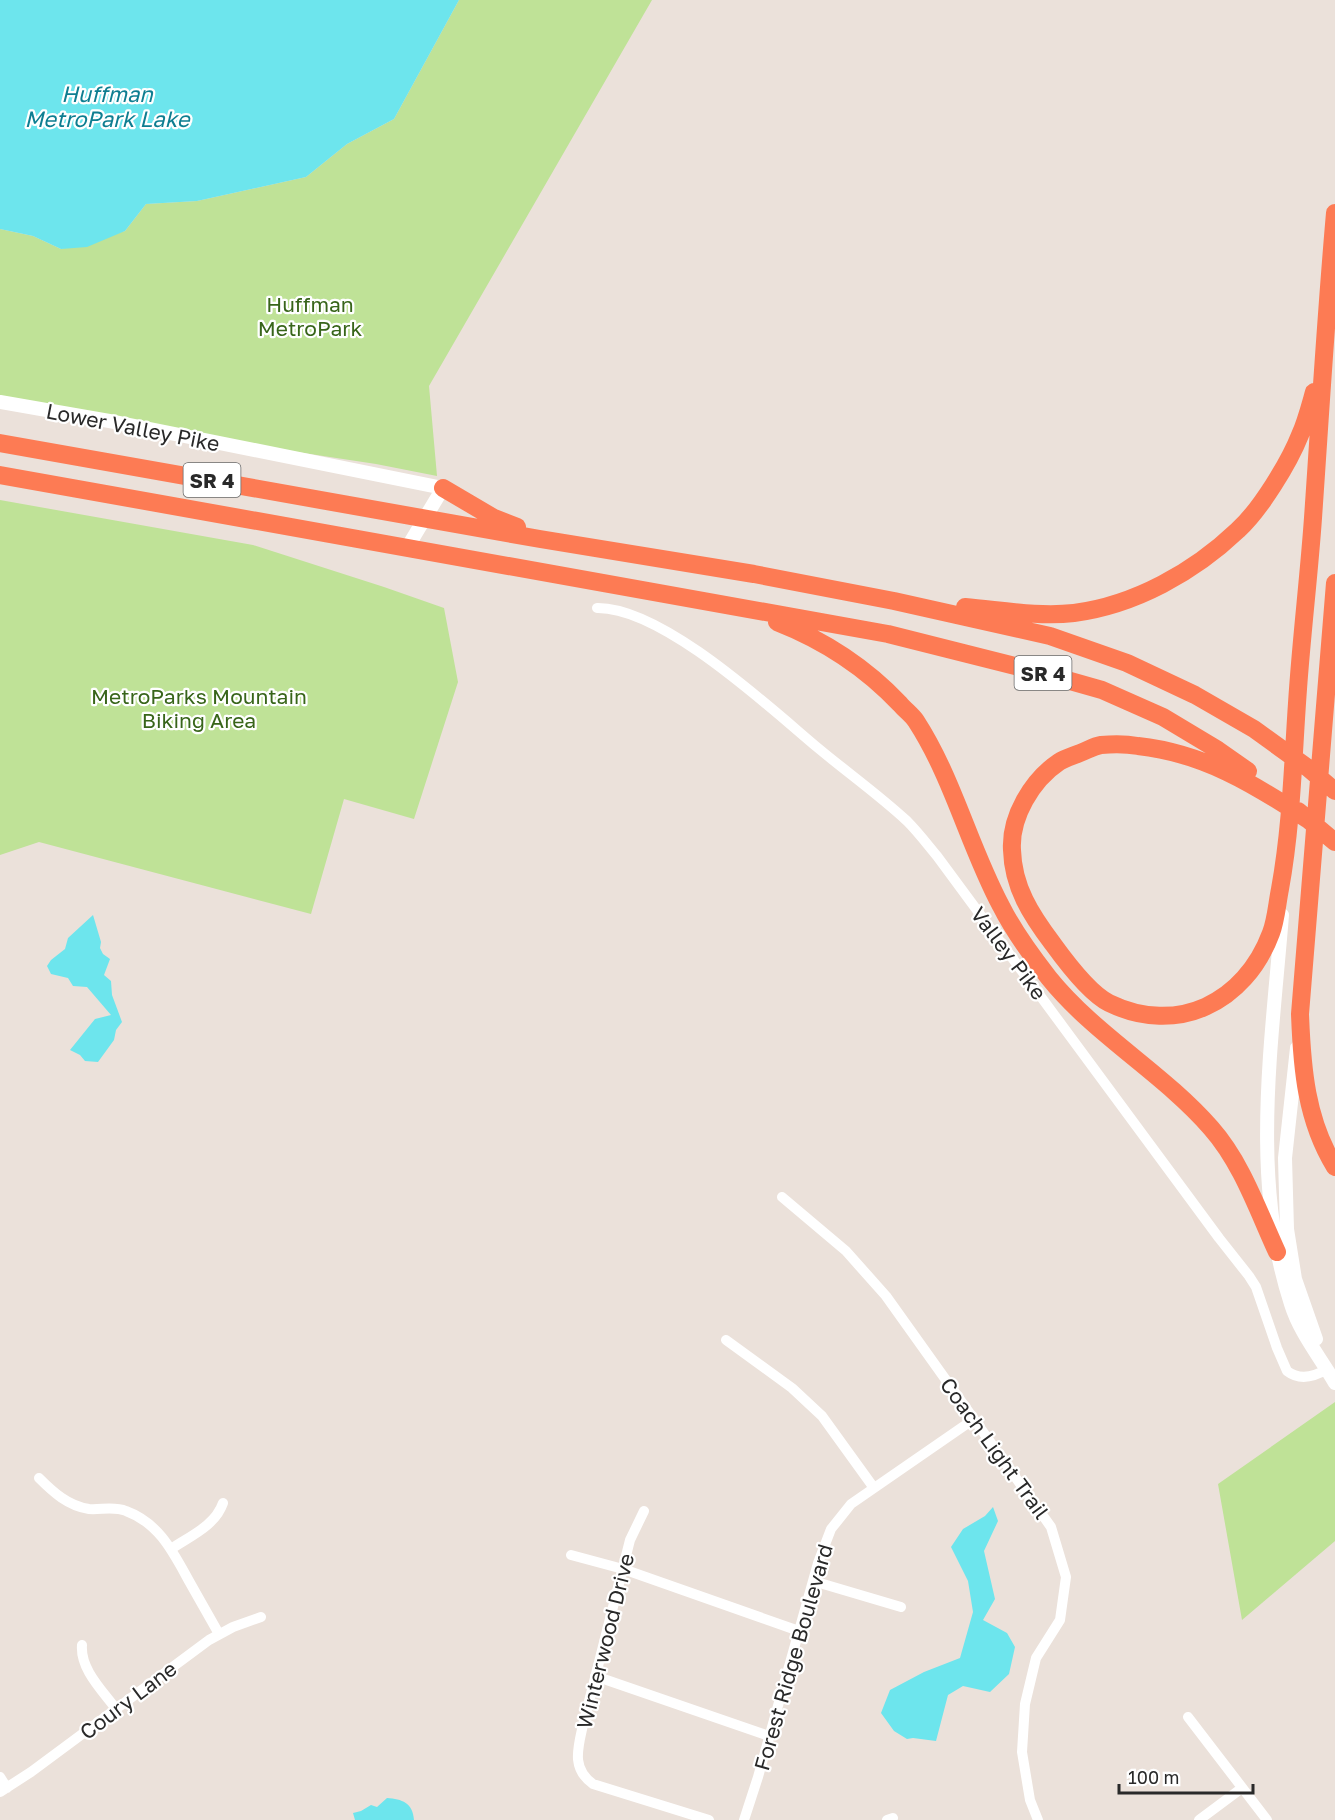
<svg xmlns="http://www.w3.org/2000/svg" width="1335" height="1820" viewBox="0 0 1335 1820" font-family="'Golos Text',sans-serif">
	<rect width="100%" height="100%" fill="#ebe1da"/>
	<path fill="#bfe297" d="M459,0H652L429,386L437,476L376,464L0,407V229L33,236L61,249L125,231L146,204L197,201L306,177L347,144L394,119Z
		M0,500L253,545L384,587L444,608L458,682L414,819L344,799L311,914L39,842L0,855Z
		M1335,1402V1541L1242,1620L1218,1484Z"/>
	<path fill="#6de5ed" d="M0,0H459L394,119L347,144L306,177L197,201L146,204L125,231L87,247L61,249L33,236L0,229Z
		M93,915L101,942L100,948L103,954L110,959L104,975L111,981L112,995L122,1022L116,1030L114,1040L98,1062L85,1061L80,1055L70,1050L95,1019L111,1015L87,987L73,986L68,978L51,974L47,966L51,960L65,949L68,938Z
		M993,1507L998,1521L984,1551L995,1599L983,1620L1007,1633L1015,1647L1009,1674L990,1692L963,1686L948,1695L936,1741L913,1738L907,1739L894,1731L881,1713L890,1690L924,1672L960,1658L973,1612L968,1581L951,1547L963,1529L985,1516Z
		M387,1798C402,1799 413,1803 414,1820H355L353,1813L361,1811L371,1805L377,1807Z"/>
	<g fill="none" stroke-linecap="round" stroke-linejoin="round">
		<path stroke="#fff" stroke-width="10" d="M597,608C662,607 769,707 818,748C848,773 879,795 907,821C918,832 927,844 937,856L1219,1238L1249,1276L1256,1287L1277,1348L1287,1371C1300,1381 1314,1377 1327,1369
			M782,1197L846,1251L886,1296L1051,1527L1066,1577L1060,1620L1036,1658L1025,1704L1022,1752L1030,1800L1038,1820
			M726,1340L792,1388L822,1416L874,1488
			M39,1478C53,1492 68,1506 89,1509C101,1510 114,1506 126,1511C159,1523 173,1552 189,1581C199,1599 209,1616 219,1634
			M644,1511L630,1540L583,1725C578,1748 571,1768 593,1784L709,1820
			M171,1549C190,1536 215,1526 223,1503
			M571,1555L623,1569L799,1631
			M813,1581L901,1607
			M82,1645C80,1669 102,1690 116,1709
			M595,1676L769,1736
			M1188,1717L1267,1820
			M0,1777L7,1788
			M0,1792L31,1772L209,1640L233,1627L261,1617
			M744,1820L758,1777L818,1563L831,1529L851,1504L974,1419
			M887,1820L893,1818
			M1199,1820L1242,1788"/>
		<path stroke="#fff" stroke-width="14" d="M0,402L115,422L443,488L407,548
			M1282,915C1272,1043 1250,1179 1291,1304C1300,1333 1320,1357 1335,1383
			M1297,1048L1285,1158L1287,1229L1295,1279L1316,1339"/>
		<path stroke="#fd7b54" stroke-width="18" d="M0,443L540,539L754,574L894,601L1050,636L1127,663L1195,695L1254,729L1308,768L1335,791
			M0,475L888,634L1035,671L1102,690L1163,717L1218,750L1248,771
			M443,488L494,518L517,527
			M1335,583L1300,1014C1302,1068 1306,1120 1335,1167
			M965,607C1001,610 1038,617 1074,613C1135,605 1194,572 1238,530C1260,510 1289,463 1300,435C1306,422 1310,406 1314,392
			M777,622C823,640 866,668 900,704C905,710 912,715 916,721C953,778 969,846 1001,906C1014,932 1031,955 1049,978C1095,1035 1163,1073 1211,1128C1242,1163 1258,1211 1277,1252
			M1298,811L1335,842
			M1307,819C1254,784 1203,753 1138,746C1127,744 1112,744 1101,745C1094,746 1086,751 1080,753C1073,756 1065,758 1059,762C1032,780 1010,817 1012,850C1013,887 1031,915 1053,944C1066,962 1089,993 1109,1003C1177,1036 1245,1003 1271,933C1276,920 1277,904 1280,889C1292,823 1293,756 1298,689C1302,632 1309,575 1313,518C1320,417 1326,315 1335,213"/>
	</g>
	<g text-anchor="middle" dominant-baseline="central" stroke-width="4.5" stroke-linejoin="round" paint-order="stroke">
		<g fill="#fff" stroke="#696969" stroke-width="1.5">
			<rect x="183.5" y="463" width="57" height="34" rx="4.5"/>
			<rect x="1014.5" y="656" width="57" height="34" rx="4.5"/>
		</g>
		<g font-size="20" font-weight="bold" fill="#292929">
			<text x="212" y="480">SR 4</text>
			<text x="1043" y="673">SR 4</text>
		</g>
		<g font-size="21" fill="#38651a" stroke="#fff">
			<text x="310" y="304">Huffman<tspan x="310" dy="24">MetroPark</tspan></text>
			<text x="199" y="696">MetroParks Mountain<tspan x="199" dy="24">Biking Area</tspan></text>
		</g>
		<g font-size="21" fill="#292929" stroke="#fff">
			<text transform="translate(133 427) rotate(11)">Lower Valley Pike</text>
			<text transform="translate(1009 953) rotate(53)">Valley Pike</text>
			<text transform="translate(995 1448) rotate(54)">Coach Light Trail</text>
			<text transform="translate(605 1641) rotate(-76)">Winterwood Drive</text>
			<text transform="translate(793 1657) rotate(-74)">Forest Ridge Boulevard</text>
			<text transform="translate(128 1700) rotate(-37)">Coury Lane</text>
		</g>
		<g font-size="22" font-style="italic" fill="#0e7e91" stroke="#fff">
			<text x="107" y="93">Huffman<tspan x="107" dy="25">MetroPark Lake</tspan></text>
		</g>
	</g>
	<path d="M1119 1784v9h134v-9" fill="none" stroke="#292929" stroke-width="3"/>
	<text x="1128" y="1784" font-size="18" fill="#292929" stroke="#ffffff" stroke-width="4.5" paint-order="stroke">100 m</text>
</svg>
